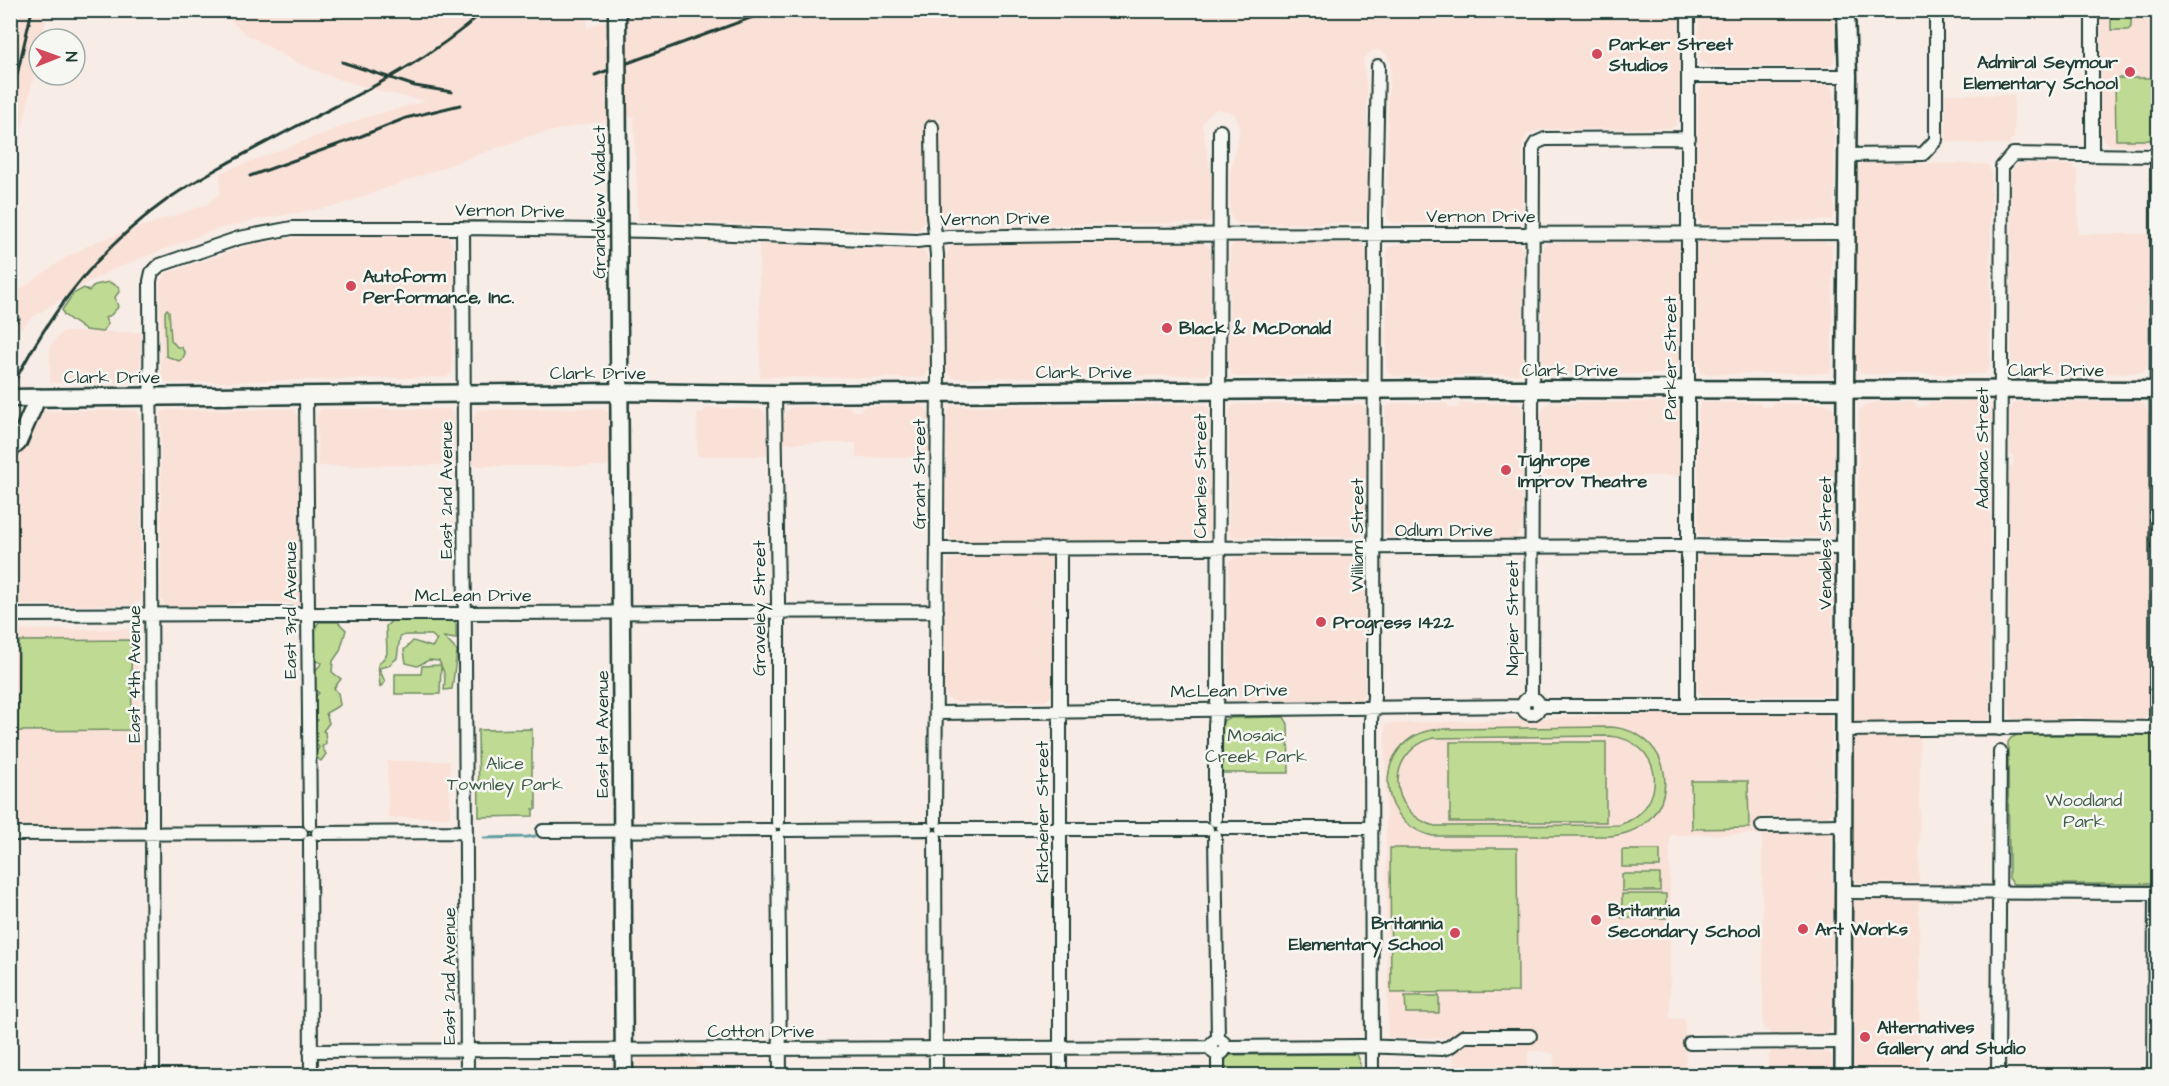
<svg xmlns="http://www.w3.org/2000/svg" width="2169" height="1086" viewBox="0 0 2169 1086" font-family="'Architects Daughter',sans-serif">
	<rect width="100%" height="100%" fill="#f8ece6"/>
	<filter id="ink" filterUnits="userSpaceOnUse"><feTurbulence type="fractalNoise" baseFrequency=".0167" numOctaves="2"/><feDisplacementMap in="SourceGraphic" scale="12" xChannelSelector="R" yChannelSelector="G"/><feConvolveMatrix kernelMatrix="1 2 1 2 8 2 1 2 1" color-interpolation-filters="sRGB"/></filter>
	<g filter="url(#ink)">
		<path fill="#fae1d7" d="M587,10V28L633,10L1681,11L1679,118L1676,125L1670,128L1543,129L1528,134L1523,144V218L1520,222L1394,223L1389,221L1387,214L1388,96L1391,64L1386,54L1378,50H1373L1365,56L1363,61L1367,91V216L1365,221L1362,223L1241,224L1235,222L1230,215V172L1239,134V124L1234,114L1228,111L1217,109L1208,115L1202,125L1211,173V217L1208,223L945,226L941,220L940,120L927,119L926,220L920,229L901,231L638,220L634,117L574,126L527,137L337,206L255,220L214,230L114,269L85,284L33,317L11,338V296L62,260L95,242L206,205L220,193V173L364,118L425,101L387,93L338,79L299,64L246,34L219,11Z
			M22,11H48L42,39H39V52L11,179V64Z
			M1698,11H1835V59L1831,65L1823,67L1707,66L1701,62L1699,58Z
			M2101,11H2158V145H2112L2103,140L2101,133Z
			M1825,84L1831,86L1834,94V214L1831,220L1711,225L1702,223L1695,210L1694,169L1697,156L1698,97L1700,89L1703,86L1710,85Z
			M1945,94L2014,95V139H2010L2009,145L1948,142L1946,138Z
			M1865,163L1987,164L1989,166L1991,172L1990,367L1985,374H1864L1859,370L1856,363L1858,169L1861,164Z
			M2020,164L2073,165L2075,170L2078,171V234H2148L2147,367L2143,373L2017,374L2011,370V174L2014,167Z
			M317,234L442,235L449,237L453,249L452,373L446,377L168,383L164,381L161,374L160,283L164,274L250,245Z
			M1733,237L1814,238L1832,245V367L1829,373L1704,374L1701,373L1696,356L1693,253L1698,243L1701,241Z
			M1673,241L1679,244L1683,252L1682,344L1679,364L1676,373L1673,374H1546L1542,368V250L1544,245L1548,243Z
			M1515,242L1520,244L1523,250V368L1520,373L1514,375L1394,376L1388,373L1386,368L1387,248L1397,244Z
			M759,243L892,249H920L924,251L931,266V366L926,376L922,378L760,377Z
			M1203,243L1209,247L1211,252L1210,369L1206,375L956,378L952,377L947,372L945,362V259L949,247L959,244Z
			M1239,243H1356L1364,245L1367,251L1366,369L1364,374L1360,376L1238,377L1232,374L1229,367L1230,250L1232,245Z
			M62,332H141V377L134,383H50V346Z
			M1984,401L1991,409L1990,718L1983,722H1856L1854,718L1859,411L1865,405L1877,402H1913L1918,407L1927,406L1929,402Z
			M1671,402L1678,405L1680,410V476H1540V413L1548,403Z
			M1702,402L1759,403L1762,407H1770L1773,403L1827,404L1834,408L1836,419L1834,426L1833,530L1831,535L1825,537H1707L1698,533V410Z
			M2018,402H2138L2144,404L2147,409L2152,431L2149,711L2147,716L2142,719L2084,720L2081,716H2075L2073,720H2015L2011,717L2009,711V467L2013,464V455L2010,453V409L2014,403Z
			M1393,403H1446L1450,408H1458L1461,403H1516L1520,405L1523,412L1522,528L1517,537L1514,539L1462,538L1458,534L1448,533L1444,538H1393L1386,535L1385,531V411L1386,407Z
			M1200,404L1206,405L1210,411V452L1205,456L1204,464L1210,467L1209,533L1204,538L1190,542H958L949,537L946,507L947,414L951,406Z
			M1236,404H1359L1364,406L1367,410L1366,530L1363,535L1359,537H1235L1231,535L1229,531V413L1231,407Z
			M922,405L929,412L931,432L930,457L856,458V443H782L784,416L787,410L793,407L849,406L853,411H860L865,406Z
			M602,408L609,413L610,418V463L604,466H478L473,464V418L477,410Z
			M706,408L762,409L766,416L768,456H697V413H702Z
			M289,409L294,410L299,418V593L302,596L301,604L295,606L294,603H238L225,606L169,607L165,605L161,599V413L169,410Z
			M323,409H450L455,418V464L449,465L318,466L317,420L316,419L319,412Z
			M135,410L139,413L141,419V600L132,605H11L10,467L35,415L44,411Z
			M1052,553L1055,556L1054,693L1046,701L953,702L947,697L944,689L947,566L949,560L967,555Z
			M1705,555H1826L1831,557L1833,562L1832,694L1827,696H1705L1699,693L1697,689V563L1698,559Z
			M1358,556L1365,561L1366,565L1365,693L1360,700H1231L1228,694L1229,561L1236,557Z
			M137,629L144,809L140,825L11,827L10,630Z
			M1676,713H1826L1831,718L1832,813L1827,817H1762L1763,834L1828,833L1832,836V892L1836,898V910L1832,917V1025L1830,1032L1825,1034L1770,1035L1767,1030L1763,1029L1762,834L1670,835V1018L1685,1019L1686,1075H1554V1054L1541,1051H1528V1072H1518V1075H1454L1453,1038H1388L1385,724Z
			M1920,734L1919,883H1857L1854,878V737L1856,735Z
			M387,761H450V817L388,818Z
			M1919,898L1920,1075H1854V917L1850,906L1854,901L1859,899Z
			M1772,1051L1828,1052L1832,1058V1075H1768V1057Z
			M641,1057L695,1058L697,1064H702V1075H634L635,1062Z"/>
		<path fill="#bfdb93" stroke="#6f8c64" stroke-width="1.5" fill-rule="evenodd" d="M2111,11H2131V27L2128,30H2111Z
			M2115,78H2158V140H2116Z
			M109,282L119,287V292L115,297L118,307L111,315L105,318L108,324L102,332L85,330L64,315L62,310L73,294L84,288L89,291L95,285Z
			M167,309L169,311L171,340L177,347H181L185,353L183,358L179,361L166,356L165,312Z
			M448,617L456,624V639L444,637L457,651L452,689L444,690C445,681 446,674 441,666L440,694H395V674H421L422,666L441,665L439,661L429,660L417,666L406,663L404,650L413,641L432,647L437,640L432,635H405L400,637L397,658L388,666L379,668L385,682L380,687L378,665L387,654L386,626L394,619Z
			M319,622H338L346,630L340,651L333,661L332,672L341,679L334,688L338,693L340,705L326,713L329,723L323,731L325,732L326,743L322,747L326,754L321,761L315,756L319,747L315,744L314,725L318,720L314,718V698L319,693L315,690L314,672L322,663L316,661L311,634Z
			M131,640L132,730L18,731L19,641Z
			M1284,717L1288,724L1289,773H1222V725L1224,720L1230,718Z
			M1609,727C1682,731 1684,829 1611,836H1433C1369,821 1375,732 1441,729ZM1609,736C1664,740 1671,808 1619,825L1435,826C1387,813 1385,752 1433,738Z
			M532,729V785H536V809H533V816L479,817L478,730Z
			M2017,735H2158V884H2013L2009,878L2008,742L2011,738Z
			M1450,742H1606V822H1450Z
			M1691,781H1748L1749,828L1692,829Z
			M1390,848H1517L1518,992L1391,993Z
			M1622,850H1660V867H1622Z
			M1622,874H1660V891H1622Z
			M1622,894H1666V918H1622Z
			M1405,996H1439V1013H1406Z
			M1356,1054L1360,1064V1075H1228L1225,1068L1226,1058L1231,1055Z"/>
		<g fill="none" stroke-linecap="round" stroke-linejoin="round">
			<path stroke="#629ea1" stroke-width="3" d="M484,838L528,837L535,836"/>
			<defs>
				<path id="minor" d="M2092,10V156
					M1689,76H1848
					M932,127L933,215L937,255L938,373L935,821
					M1847,155L1923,154L1936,140V10
					M463,228L467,1076
					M775,394L778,600V822
					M306,395L310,824
					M1060,548V1076
					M937,549L1677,546L1844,548
					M10,615L937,611
					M1523 706a8 8 0 1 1 16 0a8 8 0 1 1-16 0Z
					M1531,698L1533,148L1536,143L1545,139L1689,138
					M1539,706H1844
					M1688,706V10
					M936,713L1523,706
					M2156,728L2157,156
					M1999,729L2002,167L2013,154L2158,156
					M1844,730L2078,727L2158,728
					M1215,820V725L1218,692L1220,131
					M1762,826L1843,825
					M1223,828H1372
					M943,829H1207
					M786,830L927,829
					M543,831L770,830
					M318,833L465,832
					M10,834L301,833
					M1215,836L1218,1039
					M778,837L780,1076
					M935,837L936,1076
					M310,841L311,1076
					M1844,892L2158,893
					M1211 1047a7 7 0 1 1 14 0a7 7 0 1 1-14 0Z
					M1690,1043L1843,1042
					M1226,1047L1361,1046L1442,1049L1449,1047L1464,1036H1530
					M310,1051L1211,1047
					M1218,1054V1076
					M153,1076L150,281L152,272L160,265L239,238L292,228H463L653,231L917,241L948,237L1078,235L1847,233
					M1372,1076L1371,720L1374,697L1375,217L1378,66
					M1998,1076L2000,752
					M2154,1076L2155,893"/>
				<path id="tertiary" d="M10,450L18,443L38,397
					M1843,1076L1845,389"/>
				<path id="secondary" d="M619,343L624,1076
					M1845,389L1848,76L1846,10
					M10,398L619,392L775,394L1454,389L2158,390"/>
			</defs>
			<use href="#minor" stroke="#1f3d34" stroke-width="16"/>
			<use href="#tertiary" stroke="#1f3d34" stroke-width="20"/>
			<use href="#secondary" stroke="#1f3d34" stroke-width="21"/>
			<use href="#minor" stroke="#f6f6f2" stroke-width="12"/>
			<use href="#tertiary" stroke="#f6f6f2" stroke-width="15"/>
			<use href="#secondary" stroke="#f6f6f2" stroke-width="16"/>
			<path stroke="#1f3d34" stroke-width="3" d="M342,62L415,86L452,92
				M595,75L772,10
				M10,105L32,10
				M250,176L359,137L406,118L460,105
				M10,327L19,319
				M10,391C47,315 99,248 168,199C208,172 252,150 295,127C362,93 429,61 485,10"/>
			<defs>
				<path id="secondary-bridge" d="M617,10L619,343"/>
			</defs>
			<use href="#secondary-bridge" stroke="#1f3d34" stroke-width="21" stroke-linecap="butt"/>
			<use href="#secondary-bridge" stroke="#f6f6f2" stroke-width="16"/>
		</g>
	</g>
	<g fill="#d1495b" stroke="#f6f6f2" stroke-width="2">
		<circle cx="1597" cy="54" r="6"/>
		<circle cx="2130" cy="72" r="6"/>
		<circle cx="351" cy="286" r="6"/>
		<circle cx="1167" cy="328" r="6"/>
		<circle cx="1506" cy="470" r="6"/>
		<circle cx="1321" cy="622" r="6"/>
		<circle cx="1596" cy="920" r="6"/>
		<circle cx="1803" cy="929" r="6"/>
		<circle cx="1455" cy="933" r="6"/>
		<circle cx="1865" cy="1037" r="6"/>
	</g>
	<g text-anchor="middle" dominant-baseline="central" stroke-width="5" stroke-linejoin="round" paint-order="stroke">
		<g font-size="18" font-weight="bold" fill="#1f3d34" stroke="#f6f6f2" text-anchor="start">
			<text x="1609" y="44">Parker Street<tspan x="1609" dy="21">Studios</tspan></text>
			<text x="2118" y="62" text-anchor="end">Admiral Seymour<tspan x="2118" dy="21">Elementary School</tspan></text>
			<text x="363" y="276">Autoform<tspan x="363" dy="21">Performance, Inc.</tspan></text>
			<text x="1179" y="328">Black &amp; McDonald</text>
			<text x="1518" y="460">Tighrope<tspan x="1518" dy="21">Improv Theatre</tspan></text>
			<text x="1333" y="622">Progress 1422</text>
			<text x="1608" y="910">Britannia<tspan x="1608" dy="21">Secondary School</tspan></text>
			<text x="1443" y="923" text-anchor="end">Britannia<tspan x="1443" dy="21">Elementary School</tspan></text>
			<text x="1815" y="929">Art Works</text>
			<text x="1877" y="1027">Alternatives<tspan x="1877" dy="21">Gallery and Studio</tspan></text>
		</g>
		<g font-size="18" fill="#1f3d34" stroke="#f6f6f2">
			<text transform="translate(599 202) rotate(-90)">Grandview Viaduct</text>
			<text transform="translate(510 211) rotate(1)">Vernon Drive</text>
			<text x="1481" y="216">Vernon Drive</text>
			<text transform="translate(995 219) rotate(-1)">Vernon Drive</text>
			<text transform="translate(1670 358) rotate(-90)">Parker Street</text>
			<text x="1570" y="370">Clark Drive</text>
			<text x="2056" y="370">Clark Drive</text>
			<text x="1084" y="372">Clark Drive</text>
			<text x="598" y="373">Clark Drive</text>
			<text x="112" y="377">Clark Drive</text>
			<text transform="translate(1982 448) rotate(-90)">Adanac Street</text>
			<text transform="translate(919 474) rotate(-90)">Grant Street</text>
			<text transform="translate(1200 476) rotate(-90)">Charles Street</text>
			<text transform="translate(446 490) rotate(-90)">East 2nd Avenue</text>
			<text x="1444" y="530">Odlum Drive</text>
			<text transform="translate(1357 535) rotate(-90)">William Street</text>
			<text transform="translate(1825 543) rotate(-90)">Venables Street</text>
			<text x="473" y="595">McLean Drive</text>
			<text transform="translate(759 608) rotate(-90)">Graveley Street</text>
			<text transform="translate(290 610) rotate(-90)">East 3rd Avenue</text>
			<text transform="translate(1512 618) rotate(-90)">Napier Street</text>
			<text transform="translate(134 674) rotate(-90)">East 4th Avenue</text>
			<text transform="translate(1229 691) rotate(-1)">McLean Drive</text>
			<text transform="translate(602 734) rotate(-90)">East 1st Avenue</text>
			<text transform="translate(1042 812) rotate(-90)">Kitchener Street</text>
			<text transform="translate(449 976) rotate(-90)">East 2nd Avenue</text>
			<text x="761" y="1031">Cotton Drive</text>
		</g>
		<g font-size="18" fill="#3f5d47" stroke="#f6f6f2">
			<text x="1256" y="735">Mosaic<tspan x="1256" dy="21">Creek Park</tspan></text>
			<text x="505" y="763">Alice<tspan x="505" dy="21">Townley Park</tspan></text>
			<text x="2084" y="800">Woodland<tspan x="2084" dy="21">Park</tspan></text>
		</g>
	</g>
	<rect width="2169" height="1086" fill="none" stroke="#f6f6f2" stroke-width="36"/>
	<rect x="18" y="18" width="2133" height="1050" fill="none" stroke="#1f3d34" stroke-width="2" filter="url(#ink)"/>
	<g transform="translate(57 57) rotate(89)"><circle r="28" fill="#f6f6f2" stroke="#a0aca6" stroke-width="1.5"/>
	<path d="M0-4.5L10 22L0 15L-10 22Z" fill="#d1495b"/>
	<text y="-9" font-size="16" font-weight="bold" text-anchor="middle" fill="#1f3d34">N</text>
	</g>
</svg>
